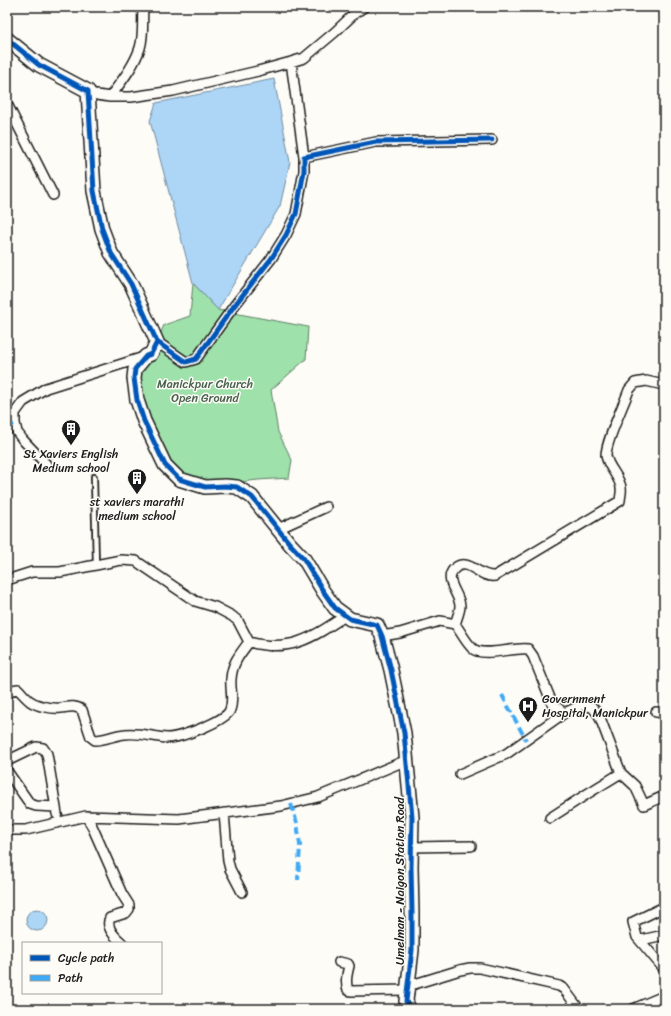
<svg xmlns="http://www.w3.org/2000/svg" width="671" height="1016" viewBox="0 0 671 1016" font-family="Sriracha,sans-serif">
	<rect width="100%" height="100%" fill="#fdfcf7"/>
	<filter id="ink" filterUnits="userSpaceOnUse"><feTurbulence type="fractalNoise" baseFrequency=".025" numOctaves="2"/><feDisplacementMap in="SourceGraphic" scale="8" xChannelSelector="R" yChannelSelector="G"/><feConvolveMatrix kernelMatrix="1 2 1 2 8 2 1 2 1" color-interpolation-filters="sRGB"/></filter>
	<g filter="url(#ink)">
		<path fill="#9fe1ab" stroke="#5e7e64" d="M193,283L218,310L308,327L306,359L271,390L278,432L292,460L289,478L258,480L224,484L178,481L146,421L136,369L157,342L164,325L190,316Z"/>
		<path fill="#acd5f6" stroke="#728b9f" d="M274,79L290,162L280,206L218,310L193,283L150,121L156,103Z
			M26 920a11 11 0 1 1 22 0a11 11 0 1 1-22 0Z"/>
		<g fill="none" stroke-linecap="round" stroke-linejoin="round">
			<defs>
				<path id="lane" d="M94,477L96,565"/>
				<path id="street" d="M291,62L304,157
					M88,91L97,95L110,97H131L173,91L258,71L291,62L304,58L335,32L355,13L364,7
					M110,97C121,82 134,66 140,48C144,35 142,20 143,7
					M7,104L53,195
					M157,342L186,362L196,359L234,306L271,259L286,235L296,214L304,171V157L376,142L492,140
					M46,464L23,440L17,432L15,423V413L23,402L46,388L144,357
					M278,529L326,507
					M7,580L32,572H60L121,560L136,561L195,601L215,607L232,616L238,621L249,642C290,653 312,638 345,616
					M455,624C457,618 460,611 460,606C460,594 442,579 455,568C469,557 479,578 495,576L620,501C620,497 622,492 621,488C620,476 607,467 606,455C606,441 624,404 629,390L635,383L646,381L664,385
					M382,636L400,633L440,621L455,624C461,632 465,641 472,648C482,658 513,647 528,649L533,656L552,703L564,713L582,705L592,707L599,715L621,773L635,786L644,805L664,796
					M7,695L12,690L18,689C22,693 26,698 30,701C37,706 52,709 61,708C69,707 75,705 82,710L91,737L95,740C105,740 114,735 125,734C139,732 153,737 167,738C180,738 226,721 230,710C234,699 230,690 231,679C232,663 240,654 249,642
					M656,712L664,713
					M7,761L36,747L43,748L47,754L57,814
					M7,771L30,804L36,806L56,807
					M460,774L506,754L564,713
					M224,813L228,861L230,869L242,892
					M86,816L179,819L281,806L318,797L407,760
					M550,818L587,794L621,773
					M7,830H26L86,816L92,826L122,894L129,905V909L126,913L110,918C105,927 115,937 122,943
					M411,847L471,846
					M664,907L633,922L637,937L664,969
					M641,940L664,935
					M339,962L348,964L349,966C347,974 345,982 348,990L351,991L407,990
					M408,986L460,970L470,968H480L559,986L564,989L579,1009
					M633,1009L664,996"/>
				<path id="secondary" d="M7,39L39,65L88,91L94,191L102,229L111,253L131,284L157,342L151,354L146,356L135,369L134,378L137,400L144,421L165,465L179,479L205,487L225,486L237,487L252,497L290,544L304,559L323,591L335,608L350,619L377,625L382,636L391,670L404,733L412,817L411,867L412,913V950L406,1001L409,1009"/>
			</defs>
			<use href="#lane" stroke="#1c1c1c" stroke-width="8"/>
			<use href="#street" stroke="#1c1c1c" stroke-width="12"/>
			<use href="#secondary" stroke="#1c1c1c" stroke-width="16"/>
			<use href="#lane" stroke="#fdfcf7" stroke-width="4.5"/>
			<use href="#street" stroke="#fdfcf7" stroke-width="9"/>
			<use href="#secondary" stroke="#fdfcf7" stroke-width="13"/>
			<path stroke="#3fa9f5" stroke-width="4" stroke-dasharray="8 4" stroke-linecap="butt" d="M7,428L15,423
				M502,695L526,740
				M291,804L297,823L300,845L298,880"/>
			<defs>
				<path id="cycleway" d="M7,39L39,65L88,91L94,191L102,229L111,253L131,284L157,342L151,354L146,356L135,369L134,378L137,400L144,421L165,465L179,479L205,487L225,486L237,487L252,497L290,544L304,559L323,591L335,608L350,619L377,625L382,636L391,670L404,733L412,817L411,867L412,913V950L406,1001L409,1009
					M157,342L186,362L196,359L234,306L271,259L286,235L296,214L304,171V157L376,142L492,140"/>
			</defs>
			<use href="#cycleway" stroke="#fdfcf7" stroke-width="8"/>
			<use href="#cycleway" stroke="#0057b8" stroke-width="5"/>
		</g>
	</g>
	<defs>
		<symbol id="building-pin" viewBox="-11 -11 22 30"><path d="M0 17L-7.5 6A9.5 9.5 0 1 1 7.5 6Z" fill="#1c1c1c" stroke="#fdfcf7"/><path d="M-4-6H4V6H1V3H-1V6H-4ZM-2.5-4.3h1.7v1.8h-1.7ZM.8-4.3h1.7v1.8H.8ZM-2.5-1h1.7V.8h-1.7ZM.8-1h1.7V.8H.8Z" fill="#fff"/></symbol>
		<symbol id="hospital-pin" viewBox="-11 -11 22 30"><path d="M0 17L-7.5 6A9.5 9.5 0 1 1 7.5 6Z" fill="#1c1c1c" stroke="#fdfcf7"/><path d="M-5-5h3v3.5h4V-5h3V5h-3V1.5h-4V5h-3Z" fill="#fff"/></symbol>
	</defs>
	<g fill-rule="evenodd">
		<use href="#building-pin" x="60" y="418" width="22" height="30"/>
		<use href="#building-pin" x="126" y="467" width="22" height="30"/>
		<use href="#hospital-pin" x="517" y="695" width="22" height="30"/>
	</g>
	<g text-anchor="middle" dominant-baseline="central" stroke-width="3" stroke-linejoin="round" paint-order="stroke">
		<g font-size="12" fill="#4a614e" stroke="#fdfcf7">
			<text x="205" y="384">Manickpur Church<tspan x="205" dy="14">Open Ground</tspan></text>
		</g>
		<g font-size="12" fill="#1c1c1c" stroke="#fdfcf7">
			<text x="71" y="454">St Xaviers English<tspan x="71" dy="14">Medium school</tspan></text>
			<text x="137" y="502">st xaviers marathi<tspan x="137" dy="14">medium school</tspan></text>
			<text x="542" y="699" text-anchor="start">Government<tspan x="542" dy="14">Hospital, Manickpur</tspan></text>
		</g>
		<g font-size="12" fill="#1c1c1c" stroke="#fdfcf7">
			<text transform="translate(400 881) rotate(-90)">Umelman - Naigon Station Road</text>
		</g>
	</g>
	<rect width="671" height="1016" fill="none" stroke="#fdfcf7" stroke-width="24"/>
	<rect x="12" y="12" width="647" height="992" fill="none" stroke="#1c1c1c" stroke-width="1.5" filter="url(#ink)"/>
	<rect x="22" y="942" width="140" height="52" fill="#fdfcf7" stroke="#a3a29f"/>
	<rect x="30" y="955" width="20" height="6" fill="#0057b8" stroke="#a3a29f"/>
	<text x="58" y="962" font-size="12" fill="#1c1c1c">Cycle path</text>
	<rect x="30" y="975" width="20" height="6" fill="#3fa9f5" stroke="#a3a29f"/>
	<text x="58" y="982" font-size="12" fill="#1c1c1c">Path</text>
</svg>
